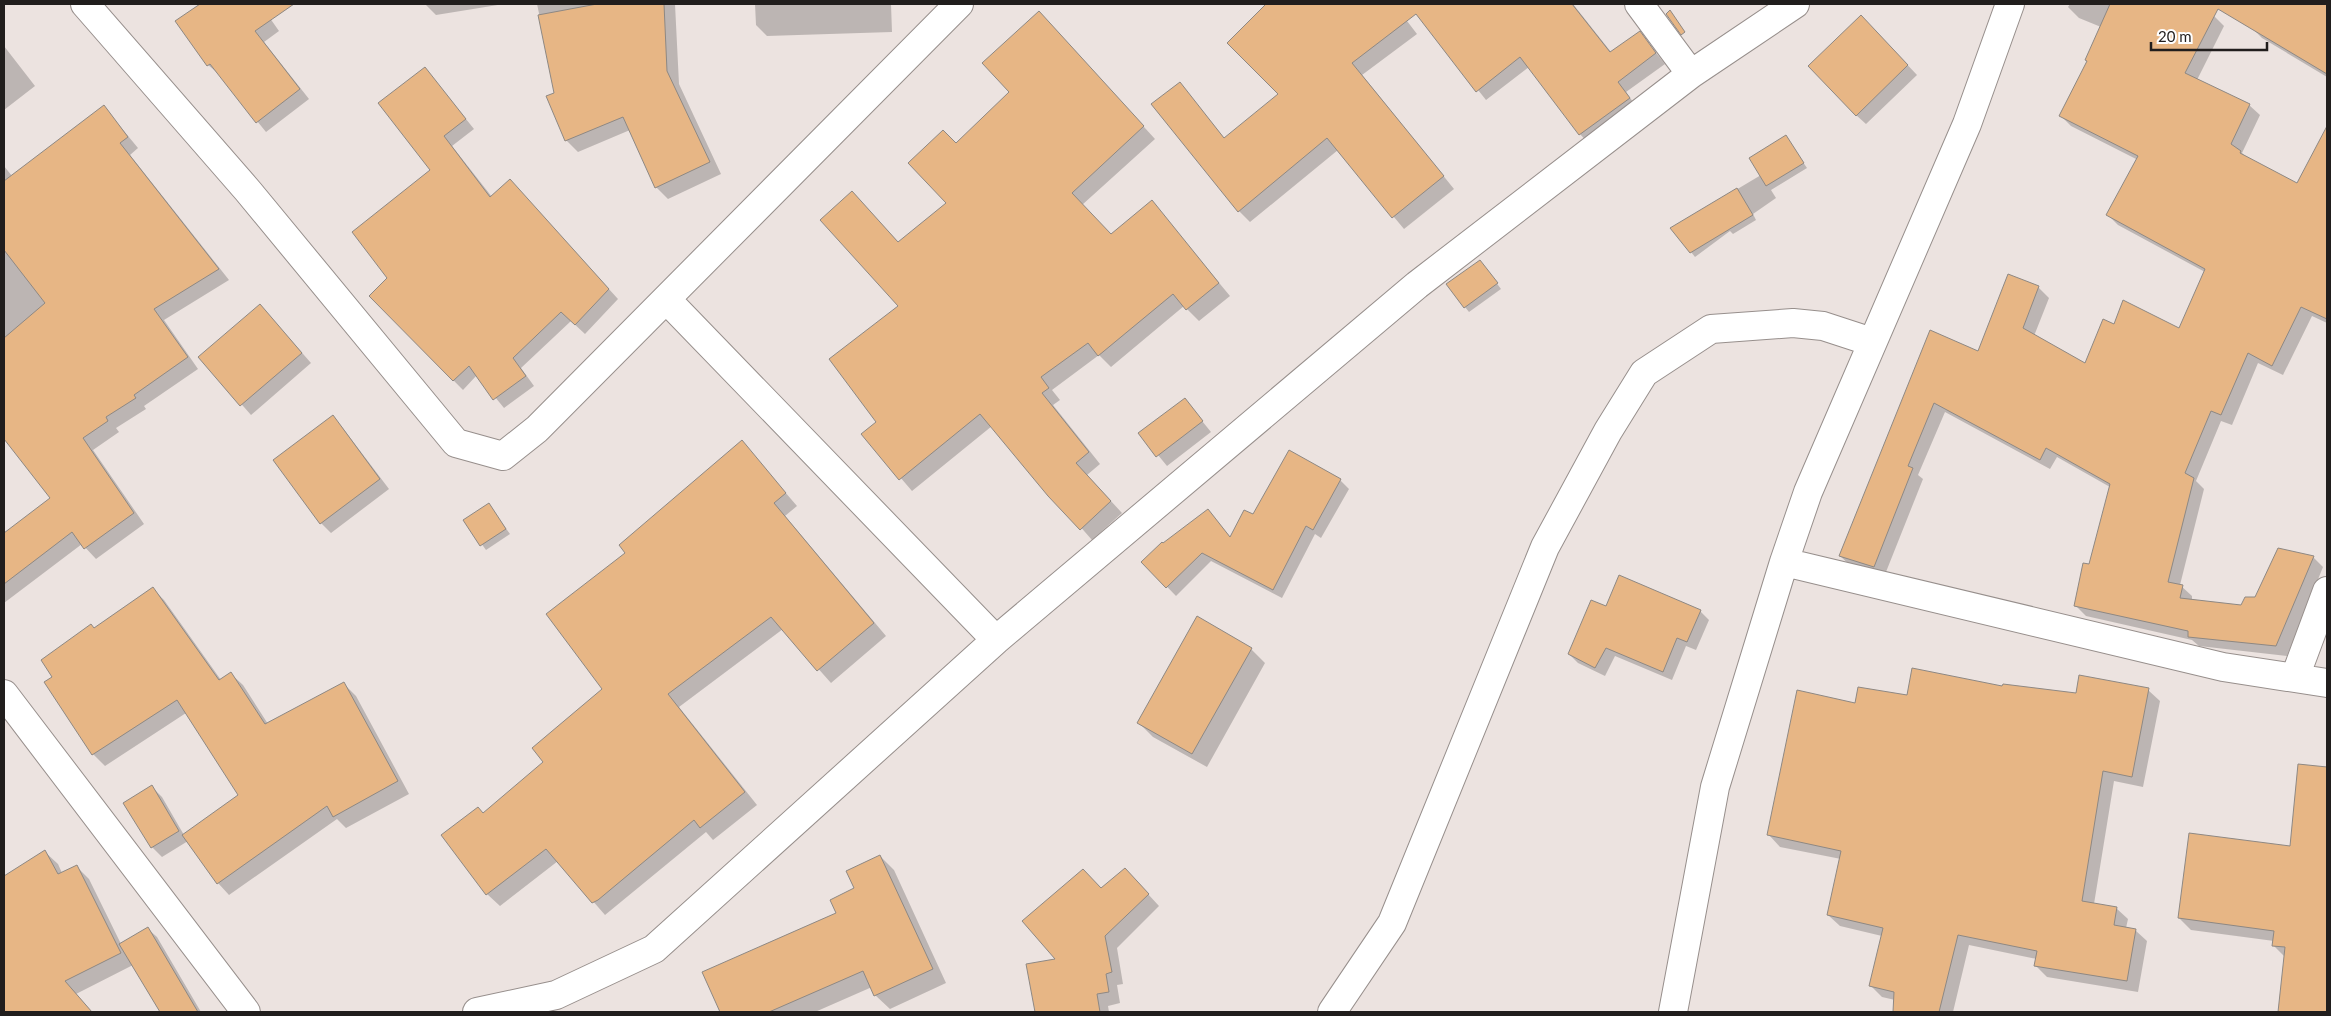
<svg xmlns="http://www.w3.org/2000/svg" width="2331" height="1016" viewBox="0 0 2331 1016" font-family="Lato,sans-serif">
	<rect width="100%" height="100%" fill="#ece3e0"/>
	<path fill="#0003" d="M202,4H260L279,31L264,42L309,99L266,132L219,74L208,65L177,21Z
		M425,4H504L436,15Z
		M537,4H675L679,84L721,174L668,199L656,187L630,130L578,152L566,140Z
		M755,4H891L892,32L767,36L756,25Z
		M1268,4H1292L1306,18L1324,4H1394L1417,34L1362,75L1454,189L1404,229L1338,150L1250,222L1239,211L1180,84L1225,139L1280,94L1229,43Z
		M1418,4H1573L1611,52L1640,33L1665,64L1626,92L1638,109L1589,144L1580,134L1529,67L1486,100L1413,8Z
		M2070,4H2202L2224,26L2197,80L2249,105L2260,115L2242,153L2247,158L2298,185L2327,129V323L2312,316L2283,375L2258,363L2232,425L2221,421L2196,481L2204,489L2180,585L2192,596V600L2242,606L2256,598L2313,557L2323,567L2287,656L2199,646L2192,640L2086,616L2076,606L2090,566L2110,487L2057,457L2050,469L1945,412L1918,475L1923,479L1884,577L1851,566L1840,556L1931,332L1979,353L2038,287L2049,298L2034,336L2086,364L2115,326L2180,329L2205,272L2118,225L2108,215L2138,160L2071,126L2061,116L2088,61L2101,27L2079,18L2068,7Z
		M2266,4H2327V77L2262,38L2252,28Z
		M1050,24L1155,139L1082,205L1111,235L1152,202L1230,296L1199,321L1184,306L1111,367L1099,355L1052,390L1060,400L1053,405L1100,464L1087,475L1122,513L1092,540L992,426L912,491L863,434L878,422L899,307L852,192L899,243L948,203L956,145L1010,92Z
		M1871,26L1917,75L1866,124L1856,115Z
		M4,46L35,86L4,110Z
		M425,68L474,129L452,146L492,197L519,190L618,299L585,334L571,321L521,368L534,386L504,408L477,375L463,390L370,296L389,278L432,171Z
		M104,107L138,148L130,155L229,280L164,320L198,369L144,406L146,409L116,428L119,432L93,450L144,524L96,559L82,544L4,603V535L52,499L4,437V166L12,176Z
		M1786,137L1807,168L1771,190L1776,198L1753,214L1756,220L1733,234L1730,231L1695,257L1672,228L1761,175Z
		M1484,266L1501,289L1469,312L1465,307Z
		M260,305L311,363L251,415L200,357Z
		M1185,400L1211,432L1167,466L1140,433Z
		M332,417L342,427L389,489L331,533L321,523Z
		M742,442L797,506L785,516L886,636L831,683L783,629L679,707L757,805L713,840L706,832L605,915L558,861L500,906L487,894L484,814L545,762L604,689L627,553Z
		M1289,451L1340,480L1349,489L1321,538L1315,534L1282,598L1211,561L1176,596L1143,562L1208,510L1231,538L1253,516Z
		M489,505L510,534L486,550L465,521Z
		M152,588L164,600L221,680L231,674L243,685L268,724L344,684L356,696L409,794L346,828L337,819L229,895L218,883L188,841L162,857L152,847L125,803L152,787L162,797L184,835L240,795L186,713L105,766L93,754L46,682L54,677L94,629Z
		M1606,607L1700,611L1709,620L1696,650L1686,646L1672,680L1615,656L1605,676L1578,663L1569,654Z
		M1251,649L1265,663L1207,767L1153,737L1139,723Z
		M2003,688L2077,694L2148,690L2160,701L2143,787L2114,781L2094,904L2116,908L2128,919L2126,928L2135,930L2147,941L2138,992L2047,977L2036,966L2037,959L1969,945L1953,1012H1895V1000L1882,997L1871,986L1882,936L1840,926L1828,915L1841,859L1780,847L1769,835L1856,705L1908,697Z
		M2299,765L2327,768V1012H2279L2285,957L2274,946V941L2191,930L2179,918L2292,848Z
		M45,852L58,864L62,873L76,866L89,879L121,944L148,929L157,937L201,1012H161L133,965L76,994L92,1012H4V877Z
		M880,856L894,870L946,983L890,1009L875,995L872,987L815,1012H721L703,973L837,913Z
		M1137,882L1159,906L1117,948L1123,984L1117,985L1120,1003L1108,1006L1109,1012H1036L1027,965L1058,960L1101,889Z"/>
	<path fill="#e7b685" stroke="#8e8883" d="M200,4H294L255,31L300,89L256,123L210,64L207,66L175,21Z
		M597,4H664L667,71L710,162L655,188L623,117L565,141L546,96L554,93L538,15Z
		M1266,4H1572L1610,52L1640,31L1656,53L1618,82L1630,98L1579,135L1520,57L1476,92L1416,14L1352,63L1444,176L1392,218L1327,138L1238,212L1151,104L1180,82L1224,138L1278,94L1227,43Z
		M2110,4H2327V74L2218,9L2185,73L2250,104L2231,144L2241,151L2240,153L2297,183L2327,126V319L2301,307L2272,366L2248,353L2221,415L2211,411L2185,473L2194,478L2168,582L2183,585L2180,598L2241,605L2245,597H2255L2278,548L2314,556L2276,646L2188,637V631L2074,606L2083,563L2089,564L2110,484L2046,448L2040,460L1934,403L1908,466L1913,468L1874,567L1839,556L1930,330L1978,351L2008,274L2039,286L2023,328L2085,363L2103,319L2114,324L2123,300L2179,328L2205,269L2106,215L2138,156L2059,116L2087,61L2085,60Z
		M1670,10L1685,32L1681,35L1666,14Z
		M1039,11L1144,126L1072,193L1111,234L1152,200L1219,283L1186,310L1173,294L1098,356L1088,343L1041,377L1049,388L1042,393L1089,452L1076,463L1111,501L1080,530L1048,496L980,414L899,480L861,434L876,422L829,359L898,306L820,220L852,191L898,242L946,203L908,163L943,130L956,143L1009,92L982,63Z
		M1861,15L1908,65L1856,116L1808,66Z
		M425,67L466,119L444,136L490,197L510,179L609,289L575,325L561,312L513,358L526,376L493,400L469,366L453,381L369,296L387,278L352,232L430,170L378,103Z
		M104,105L128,137L120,143L219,269L154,309L188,357L134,395L136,398L106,417L108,421L83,438L134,513L84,549L72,532L4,584V533L50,498L4,439V338L45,303L4,250V181Z
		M1786,135L1804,163L1766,186L1749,158Z
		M1737,188L1753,215L1690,253L1670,228Z
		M1480,260L1498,283L1464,308L1446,284Z
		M260,304L302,353L240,406L198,357Z
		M1185,398L1203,421L1156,457L1138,433Z
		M333,415L380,479L320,524L273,460Z
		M742,440L786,493L774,503L874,623L817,671L771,617L668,694L745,792L700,828L694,820L598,900L592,903L546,849L486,895L441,835L478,807L483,813L543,762L532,748L602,689L546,614L625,553L619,545Z
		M1289,450L1341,479L1313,530L1306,526L1273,590L1202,553L1166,588L1141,562L1162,542L1163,543L1208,509L1230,537L1244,510L1253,514Z
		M489,503L506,529L480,546L463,520Z
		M1619,575L1701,610L1687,642L1677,638L1663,672L1606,648L1595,668L1568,654L1591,600L1606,606Z
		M153,587L219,680L231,672L265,724L344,682L398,781L333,817L327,806L217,884L182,835L238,795L177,700L92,755L44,682L52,677L41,660L91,624L94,628Z
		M1197,616L1252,648L1192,754L1137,723Z
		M1912,668L2002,686L2003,684L2076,693L2079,675L2149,688L2132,777L2103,771L2082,901L2117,907L2114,925L2136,929L2127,981L2034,966L2037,951L1958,935L1939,1012H1893L1894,992L1869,986L1883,928L1827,915L1841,851L1767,835L1797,690L1855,703L1858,687L1907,695Z
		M2298,764L2327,767V1012H2278L2285,947L2272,946L2274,931L2178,918L2189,833L2290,846Z
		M152,785L179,831L151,848L123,803Z
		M45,850L58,874L77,865L121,953L65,981L92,1012H4V876Z
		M880,855L933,969L874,996L863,971L769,1012H720L702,972L836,913L830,900L854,888L846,871Z
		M1125,868L1149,894L1105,936L1112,972L1106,974L1109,992L1097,994L1100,1012H1035L1026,964L1055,959L1022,921L1083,869L1101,888Z
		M148,927L198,1012H160L119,944Z"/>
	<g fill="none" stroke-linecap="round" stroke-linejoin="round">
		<defs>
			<path id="minor" d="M85,4L248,191L456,443L503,456L537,429L959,4
				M1639,4L1691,74
				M666,299L996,640
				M1784,562L2223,667L2327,683
				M2295,677L2327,591
				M4,694L246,1012
				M477,1012L556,995L654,949L996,640L1417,285L1691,74L1795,4
				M1332,1012L1392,923L1545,547L1608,431L1644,373L1711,329L1793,323L1823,326L1872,342
				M1673,1012L1715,787L1784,562L1808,492L1967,124L2010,4"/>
		</defs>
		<use href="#minor" stroke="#978f8c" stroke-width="30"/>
		<use href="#minor" stroke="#fff" stroke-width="28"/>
	</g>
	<rect width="2331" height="1016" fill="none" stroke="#211e1d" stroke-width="10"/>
	<path d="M2151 42v8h116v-8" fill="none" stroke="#211e1d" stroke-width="2.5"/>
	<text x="2158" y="42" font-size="15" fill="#211e1d" stroke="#ffffff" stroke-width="4" paint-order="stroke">20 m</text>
</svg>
